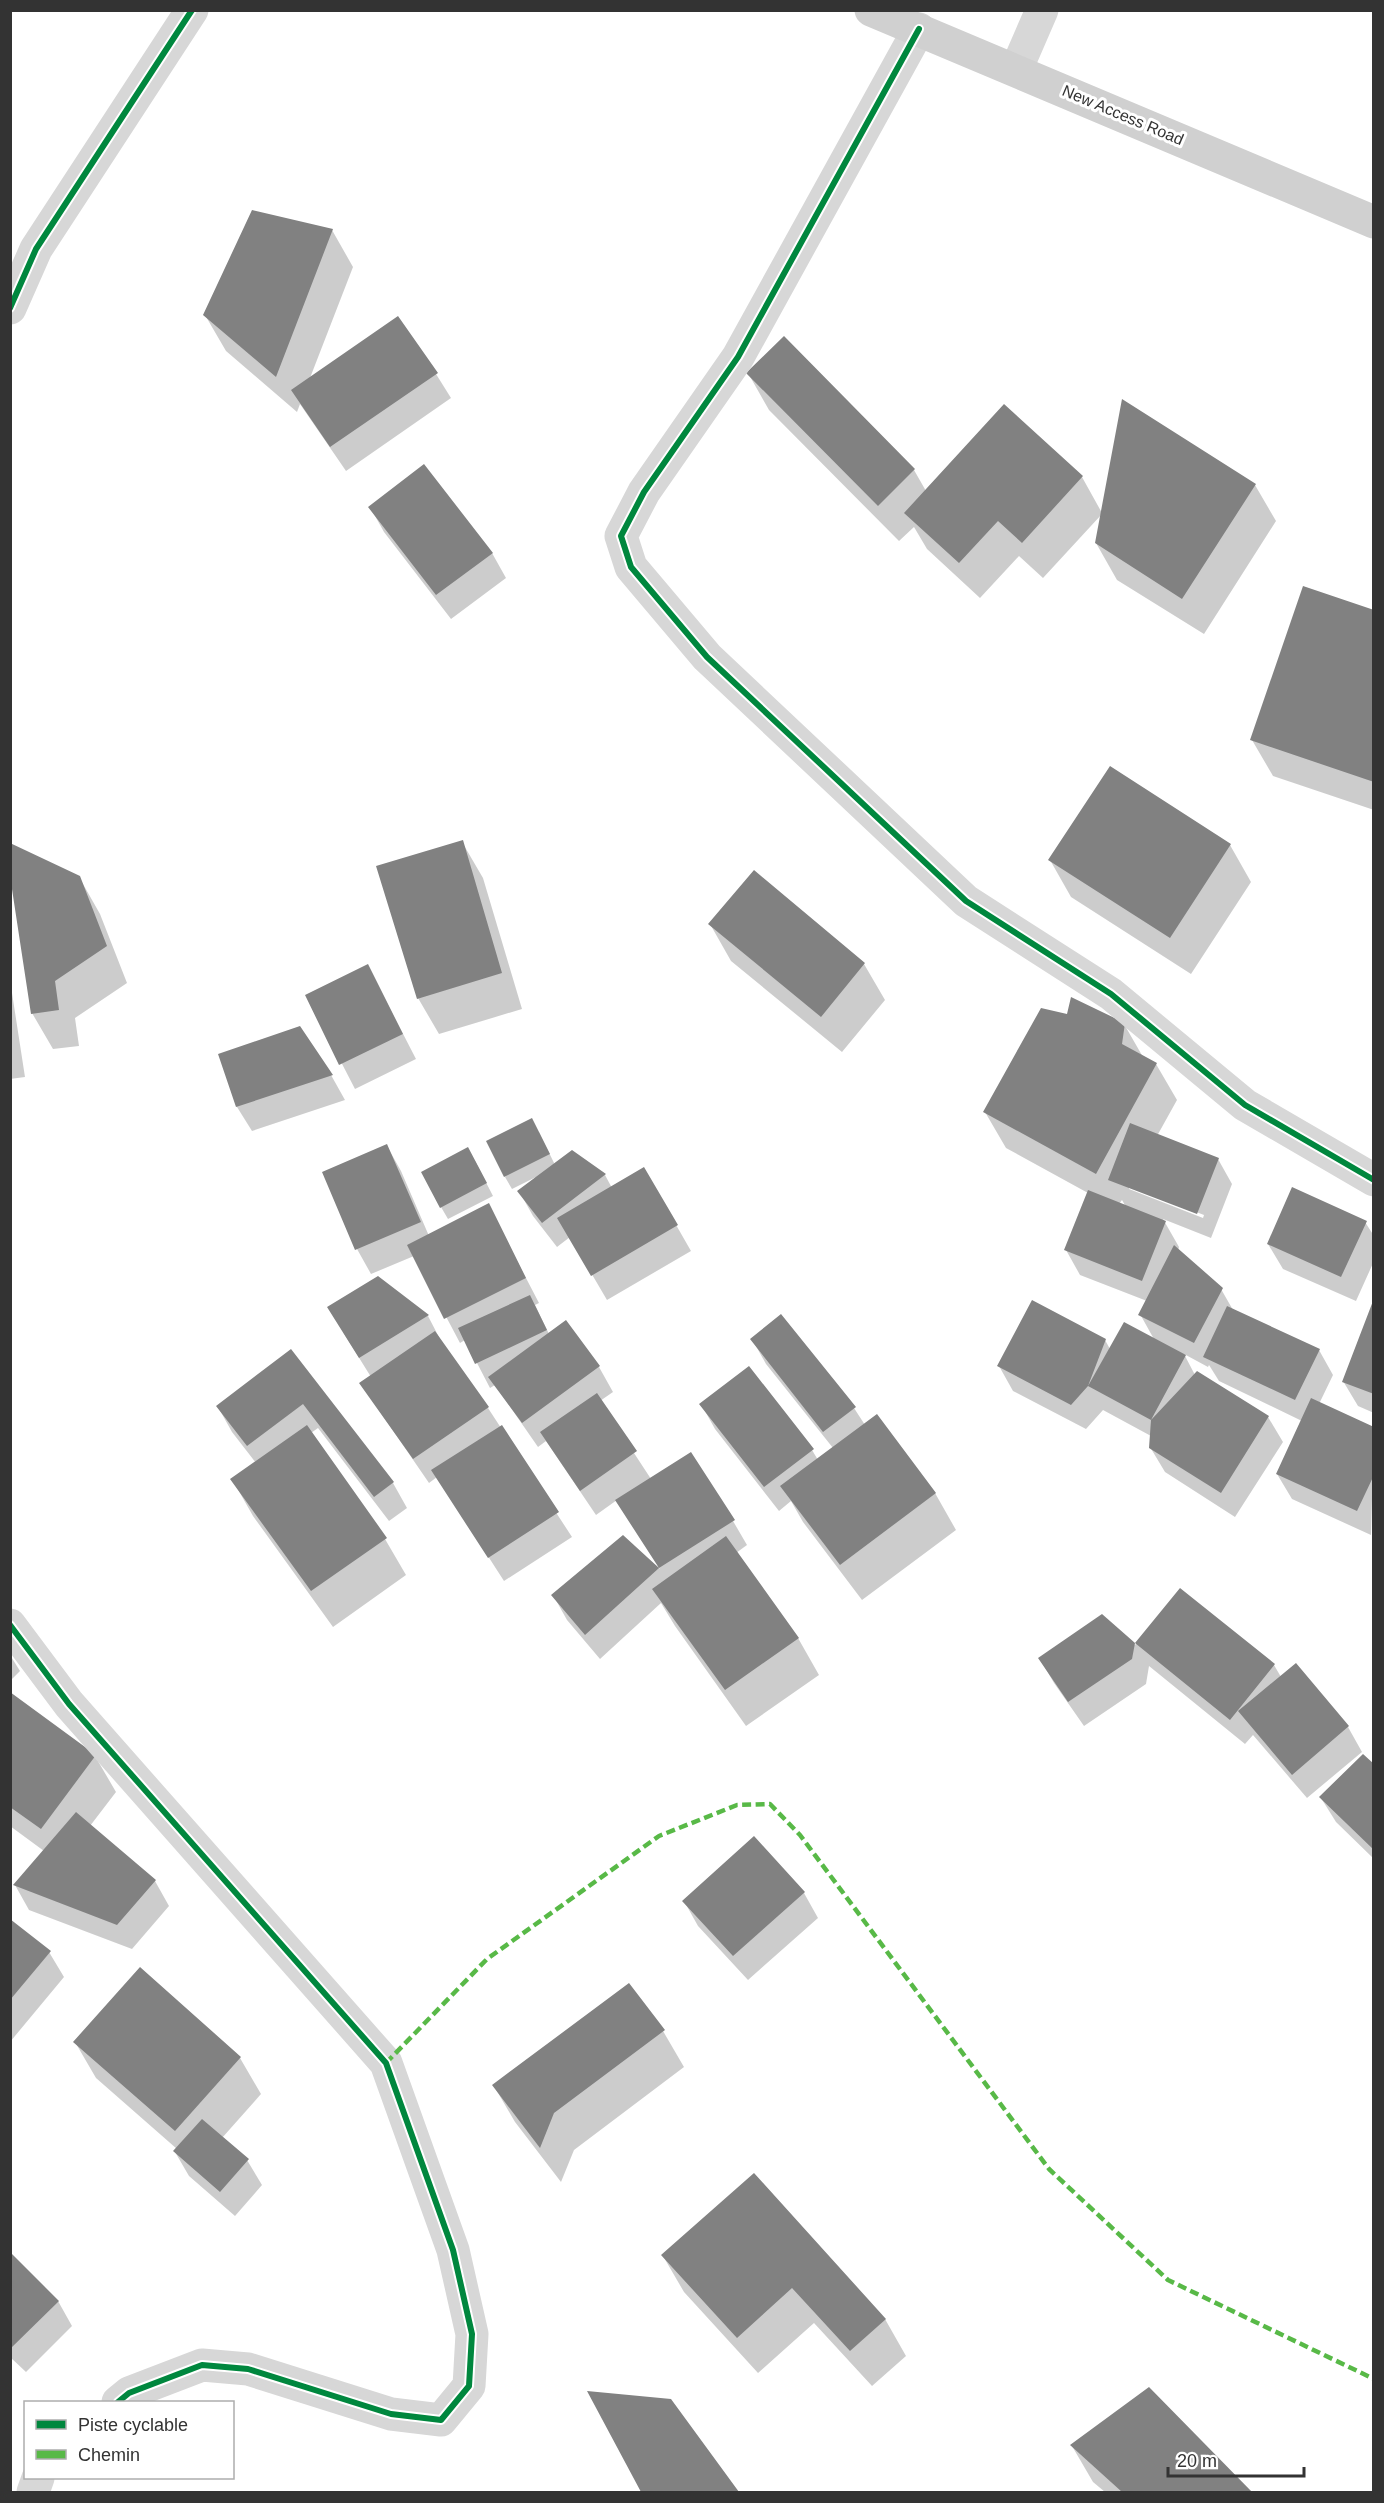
<svg xmlns="http://www.w3.org/2000/svg" width="1384" height="2503" viewBox="0 0 1384 2503" font-family="Arial,sans-serif">
	<rect width="100%" height="100%" fill="#fff"/>
	<path fill="#0003" fill-rule="evenodd" d="M332,230L353,267L310,378L436,374L451,398L346,471L300,404L297,412L226,351L205,315Z
		M784,338L914,470L926,491L1082,477L1102,513L1255,485L1276,521L1204,634L1117,580L1096,543L1102,514L1043,578L1019,556L980,598L927,549L914,527L899,541L769,410L748,373Z
		M370,507L492,553L506,578L451,619L384,532Z
		M1374,612V810L1273,776L1252,740Z
		M1110,768L1230,845L1251,882L1191,974L1071,897L1050,860Z
		M462,842L483,878L522,1009L439,1034L418,998Z
		M79,877L100,914L127,983L75,1018L79,1046L53,1049L32,1013Z
		M710,924L864,964L885,1000L842,1052L731,961Z
		M368,966L416,1059L355,1089L307,996Z
		M10,980L25,1077L10,1079Z
		M1124,1024L1143,1057L1156,1064L1177,1100L1157,1136L1218,1159L1232,1184L1211,1238L1163,1219L1179,1247L1178,1251L1221,1289L1233,1310L1319,1350L1333,1375L1319,1404L1374,1429L1371,1535L1292,1499L1277,1474L1302,1421L1219,1381L1209,1365L1208,1367L1184,1354L1195,1375L1198,1373L1268,1417L1283,1442L1235,1517L1165,1472L1150,1447L1151,1436L1103,1410L1086,1429L1013,1391L999,1366L1105,1340L1110,1349L1155,1341L1140,1314L1147,1301L1080,1275L1066,1250L1088,1193L1006,1148L985,1112ZM1129,1186L1204,1215L1203,1218L1129,1189ZM1122,1200L1126,1207L1119,1204Z
		M220,1055L331,1075L345,1100L252,1131L237,1107Z
		M539,1132L555,1165L605,1175L612,1188L644,1169L691,1251L607,1300L570,1237L557,1247L533,1216L519,1191L536,1177L512,1189L505,1177Z
		M387,1146L401,1171L429,1236L488,1205L539,1303L535,1305L549,1334L565,1322L599,1367L613,1392L600,1401L651,1479L733,1521L747,1545L736,1553L798,1638L819,1675L746,1726L675,1626L661,1603L600,1659L567,1620L553,1595L623,1537L660,1569L617,1500L596,1515L546,1441L538,1447L495,1385L490,1388L465,1340L460,1343L414,1256L371,1274L357,1249Z
		M475,1161L493,1196L448,1219L441,1207Z
		M1365,1222L1374,1236V1261L1356,1301L1283,1269L1268,1244Z
		M378,1278L428,1316L441,1341L488,1408L572,1537L504,1581L437,1477L429,1483L361,1384L371,1377L343,1332Z
		M1374,1305V1413L1358,1406L1343,1381Z
		M752,1339L854,1408L865,1425L935,1493L956,1530L862,1600L803,1522L791,1501L779,1511L715,1429L701,1404L812,1450L818,1460L833,1448L766,1364Z
		M291,1351L393,1483L407,1508L389,1521L318,1428L311,1433L385,1539L406,1575L333,1627L253,1516L232,1479L256,1463L232,1432L218,1407Z
		M1180,1590L1274,1665L1281,1677L1295,1665L1348,1727L1362,1752L1307,1798L1253,1735L1245,1744L1149,1666L1146,1684L1084,1726L1054,1683L1040,1659L1102,1616L1135,1645Z
		M10,1655L20,1671L10,1681Z
		M10,1694L95,1756L116,1792L90,1826L155,1881L169,1906L132,1949L29,1910L15,1885L44,1851L10,1826Z
		M1374,1766V1859L1336,1822L1321,1798Z
		M754,1838L804,1893L818,1918L748,1980L698,1926L684,1901Z
		M10,1921L49,1952L64,1977L10,2042Z
		M663,2031L684,2067L574,2150L561,2182L515,2122L494,2086Z
		M75,2042L240,2058L261,2094L222,2138L247,2160L262,2185L235,2216L189,2176L175,2152L177,2149L96,2078Z
		M754,2175L885,2319L906,2356L872,2386L814,2323L758,2373L684,2292L663,2256Z
		M10,2254L58,2301L72,2326L26,2372L10,2357Z
		M1149,2389L1250,2492H1105L1093,2482L1072,2446Z
		M590,2392L670,2400L737,2492H643Z"/>
	<path fill="#818181" d="M252,210L333,229L276,377L203,315Z
		M398,316L438,373L330,447L291,390Z
		M784,336L915,469L878,506L746,373Z
		M1122,399L1256,484L1182,599L1095,543Z
		M1004,404L1083,476L1022,543L998,521L959,563L904,513Z
		M424,464L493,553L436,595L368,507Z
		M1303,586L1374,610V782L1250,740Z
		M1110,766L1231,844L1170,938L1048,860Z
		M463,840L502,973L417,999L376,866Z
		M10,843L80,876L107,946L55,981L59,1010L31,1014L10,876Z
		M754,870L865,963L821,1017L708,924Z
		M368,964L403,1034L339,1065L305,995Z
		M1071,997L1125,1023L1122,1044L1157,1063L1096,1174L983,1112L1041,1008L1067,1014Z
		M300,1026L333,1075L236,1107L218,1054Z
		M532,1118L550,1154L504,1177L486,1141Z
		M1130,1123L1219,1158L1197,1214L1108,1180Z
		M387,1144L421,1222L355,1250L322,1172Z
		M468,1147L487,1183L440,1208L421,1172Z
		M572,1150L606,1174L542,1223L517,1191Z
		M644,1167L678,1225L591,1276L557,1218Z
		M1292,1187L1367,1221L1341,1277L1267,1244Z
		M1088,1190L1166,1221L1142,1281L1064,1250Z
		M489,1203L526,1278L444,1319L407,1245Z
		M1174,1245L1223,1288L1194,1343L1138,1315Z
		M378,1276L429,1315L359,1358L327,1307Z
		M530,1295L547,1330L475,1364L458,1328Z
		M1032,1300L1106,1339L1088,1386L1071,1405L997,1366Z
		M1373,1301H1374V1394L1342,1382Z
		M1227,1306L1320,1349L1295,1400L1203,1357Z
		M781,1314L856,1407L823,1432L750,1339Z
		M566,1320L600,1366L522,1423L488,1377Z
		M1124,1322L1186,1355L1151,1420L1088,1386Z
		M435,1331L489,1407L413,1459L359,1383Z
		M291,1349L394,1482L374,1497L303,1404L247,1446L216,1406Z
		M749,1366L814,1449L764,1487L699,1404Z
		M1197,1371L1269,1416L1221,1493L1149,1448L1151,1420Z
		M597,1393L637,1451L580,1491L540,1432Z
		M1311,1398L1374,1427V1475L1357,1511L1276,1474Z
		M877,1414L936,1493L840,1565L780,1486Z
		M307,1425L387,1538L311,1591L230,1479Z
		M502,1425L559,1512L488,1558L431,1470Z
		M691,1452L735,1520L659,1568L585,1635L551,1595L623,1535L659,1568L615,1500Z
		M726,1536L799,1638L725,1690L652,1589Z
		M1180,1588L1275,1664L1230,1720L1135,1643L1132,1659L1068,1702L1038,1658L1102,1614L1135,1643Z
		M1296,1663L1349,1726L1292,1775L1238,1711Z
		M10,1692L96,1755L41,1829L10,1807Z
		M1363,1754L1374,1764V1850L1319,1797Z
		M76,1812L156,1880L117,1925L13,1885Z
		M754,1836L805,1892L733,1956L682,1901Z
		M10,1919L51,1951L10,2000Z
		M140,1967L241,2057L175,2131L73,2042Z
		M629,1983L665,2030L554,2113L540,2148L492,2085Z
		M202,2119L249,2159L220,2192L173,2151Z
		M754,2173L886,2319L850,2351L792,2288L737,2338L661,2255Z
		M10,2252L59,2301L10,2349Z
		M1149,2387L1252,2492H1122L1070,2445Z
		M587,2391L671,2399L739,2492H641Z"/>
	<g fill="none" stroke-linecap="round" stroke-linejoin="round">
		<path stroke="#d7d7d7" stroke-width="33" d="M919,29L738,357L644,492L621,536L631,567L707,657L966,901L1111,994L1245,1105L1374,1180
			M1016,70L1042,10
			M10,308L36,249L192,10
			M10,1625L69,1704L386,2063L453,2250L472,2334L469,2386L441,2420L391,2414L248,2369L202,2365L129,2393L118,2402
			M33,2492L38,2478"/>
		<path stroke="#d0d0d0" stroke-width="33" d="M871,10L1374,222"/>
		<path stroke="#58b947" stroke-width="4.5" stroke-dasharray="9 4.5" stroke-linecap="butt" d="M386,2063L487,1959L659,1836L737,1805L770,1804L800,1835L1049,2169L1168,2280L1374,2379"/>
		<defs>
			<path id="cycleway" d="M919,29L738,357L644,492L621,536L631,567L707,657L966,901L1111,994L1245,1105L1374,1180
				M10,308L36,249L192,10
				M10,1625L69,1704L386,2063L453,2250L472,2334L469,2386L441,2420L391,2414L248,2369L202,2365L129,2393L118,2402"/>
		</defs>
		<use href="#cycleway" stroke="#fff" stroke-width="10"/>
		<use href="#cycleway" stroke="#00873e" stroke-width="6"/>
	</g>
	<g text-anchor="middle" dominant-baseline="central" stroke-width="6" stroke-linejoin="round" paint-order="stroke">
		<g font-size="16" fill="#333" stroke="#fff">
			<text transform="translate(1123 115) rotate(23)">New Access Road</text>
		</g>
	</g>
	<rect width="1384" height="2503" fill="none" stroke="#333333" stroke-width="24"/>
	<rect x="24" y="2401" width="210" height="78" fill="#ffffff" stroke="#adadad" stroke-width="1.5"/>
	<rect x="36" y="2420" width="30" height="9" fill="#00873e" stroke="#adadad" stroke-width="1.5"/>
	<text x="78" y="2431" font-size="18" fill="#333333">Piste cyclable</text>
	<rect x="36" y="2450" width="30" height="9" fill="#58b947" stroke="#adadad" stroke-width="1.5"/>
	<text x="78" y="2461" font-size="18" fill="#333333">Chemin</text>
	<path d="M1168 2467v9h136v-9" fill="none" stroke="#333333" stroke-width="3"/>
	<text x="1177" y="2467" font-size="18" fill="#333333" stroke="#ffffff" stroke-width="4.5" paint-order="stroke">20 m</text>
</svg>
